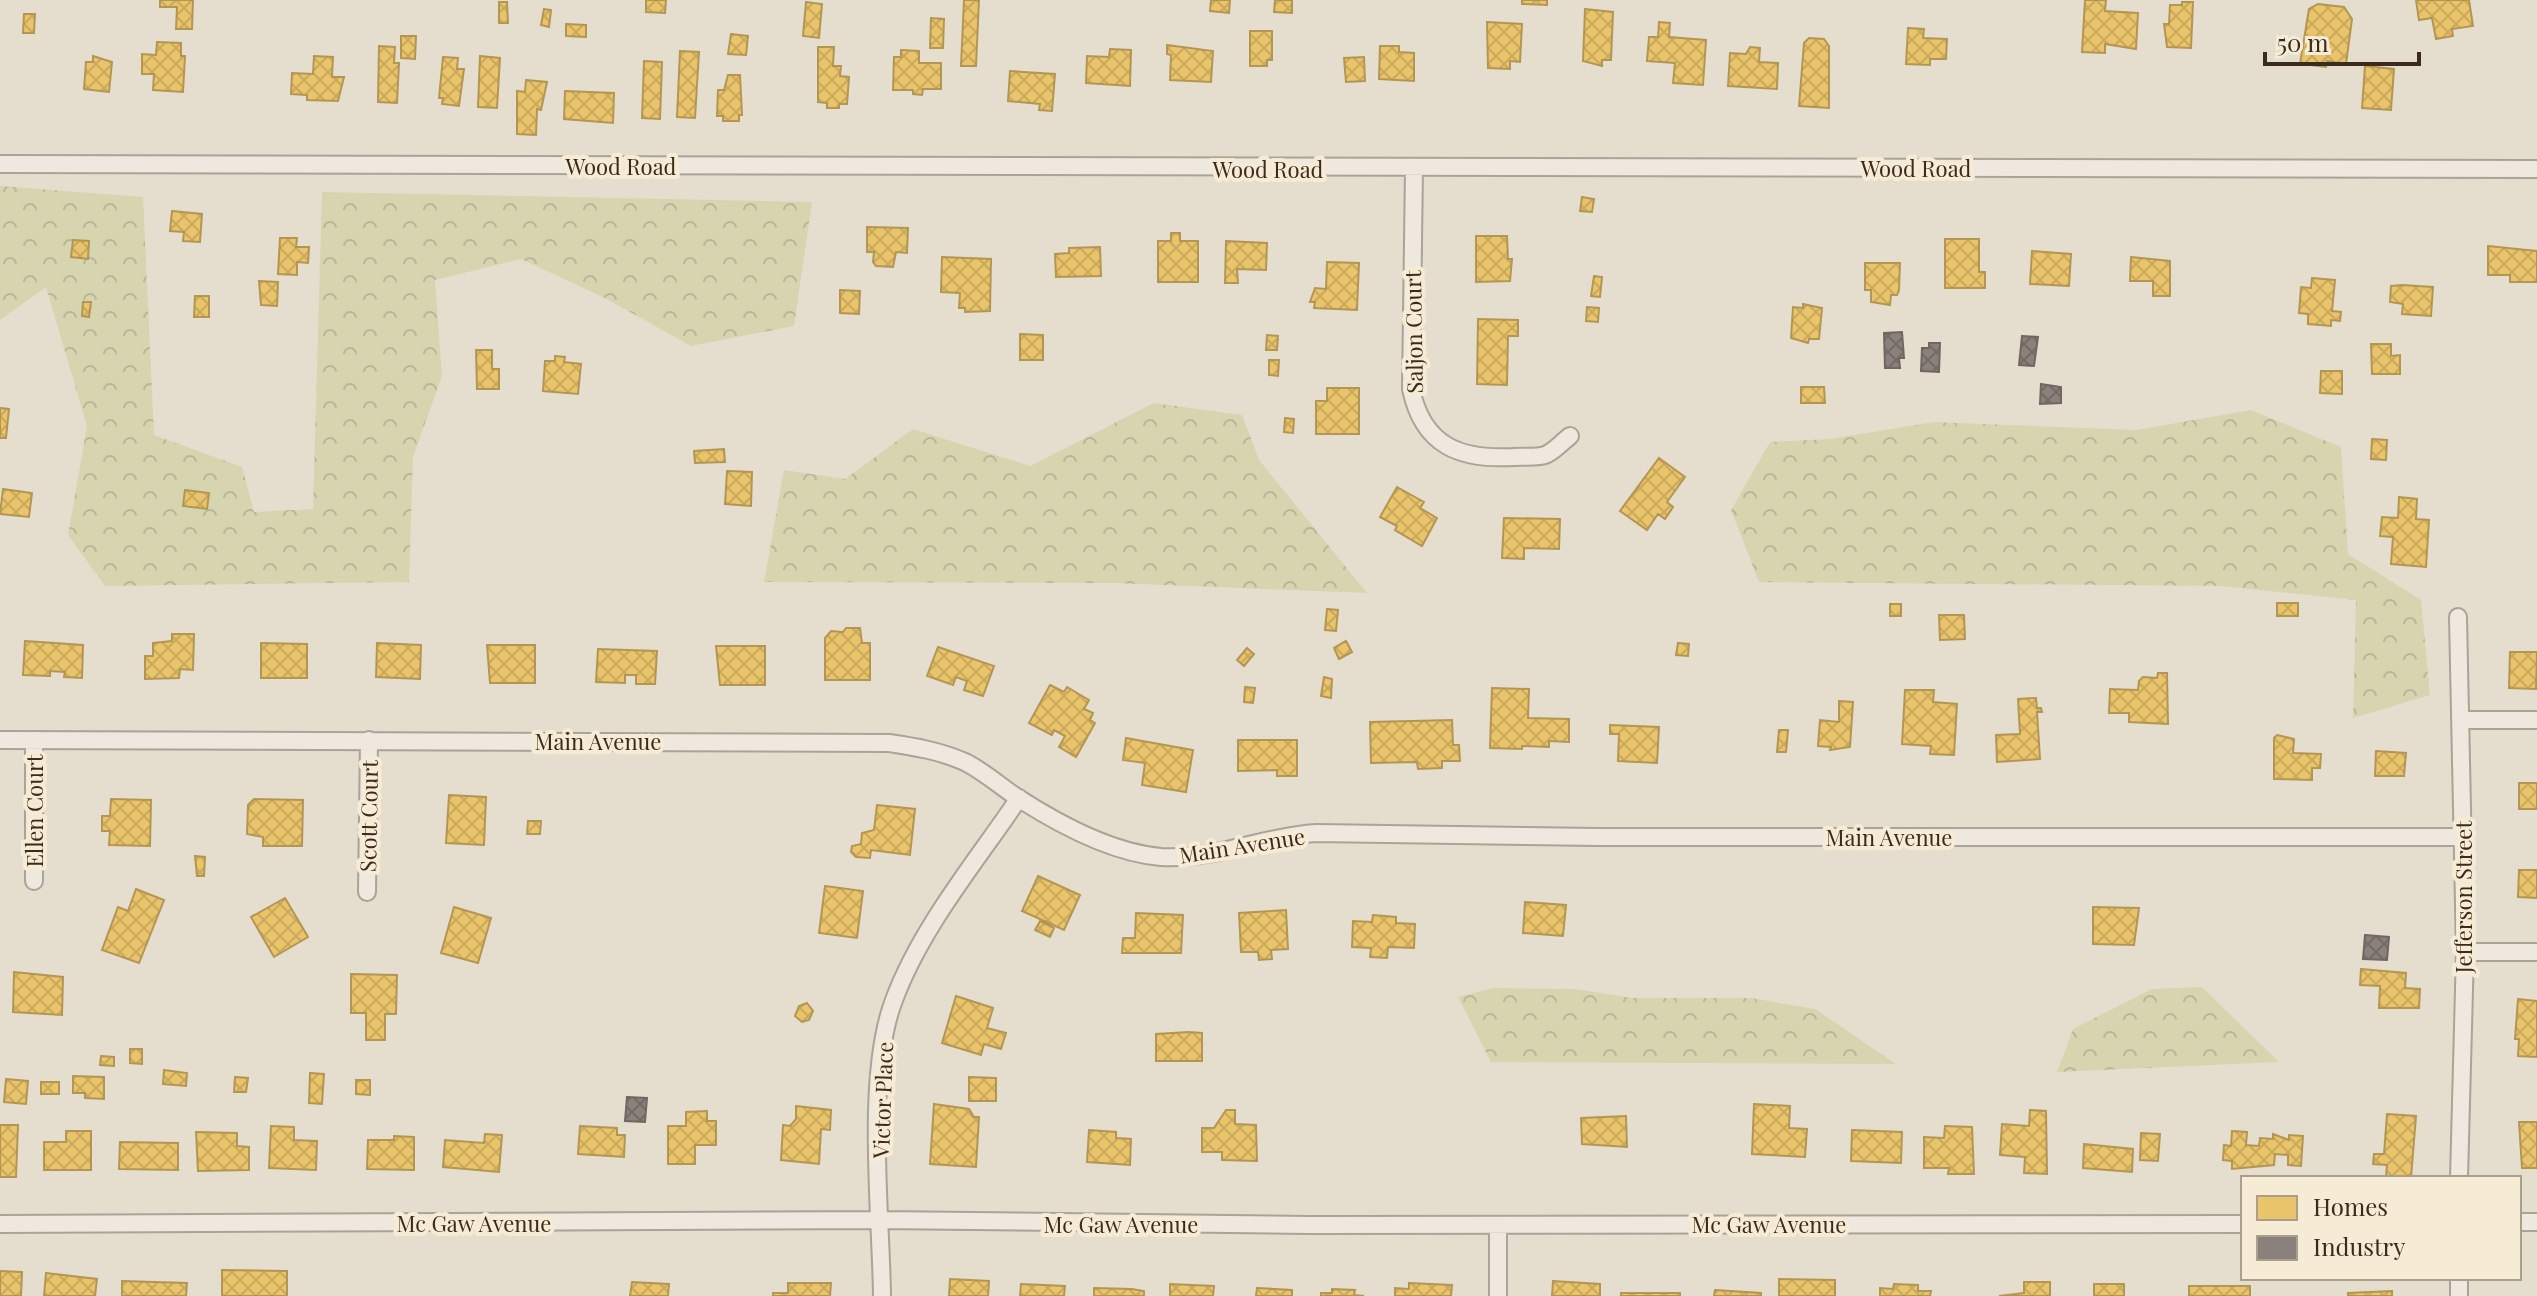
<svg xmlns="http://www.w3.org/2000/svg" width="2537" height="1296" viewBox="0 0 2537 1296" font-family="'Playfair Display',serif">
	<defs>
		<pattern id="forest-crowns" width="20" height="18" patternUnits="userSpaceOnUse" patternTransform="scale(2)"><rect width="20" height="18" fill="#d6d5b0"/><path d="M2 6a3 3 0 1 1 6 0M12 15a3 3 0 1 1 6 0" fill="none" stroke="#b8b797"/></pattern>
		<pattern id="homes-cross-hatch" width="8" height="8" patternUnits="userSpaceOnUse" patternTransform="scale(2)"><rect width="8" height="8" fill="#e9c46a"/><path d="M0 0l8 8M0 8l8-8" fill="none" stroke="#c9a95b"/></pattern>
		<pattern id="industry-cross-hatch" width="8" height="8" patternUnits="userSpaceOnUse" patternTransform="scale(2)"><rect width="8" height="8" fill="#8a817c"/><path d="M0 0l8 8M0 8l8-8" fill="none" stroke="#726a65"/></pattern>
	</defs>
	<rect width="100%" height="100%" fill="#e5dece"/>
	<path fill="url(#forest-crowns)" d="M0,186L143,197L154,435L242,467L254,512L313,509L322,192L812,202L794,326L691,346L603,297L521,259L435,280L442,376L413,457L409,582L105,586L68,535L87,426L46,287L0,320Z
		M1154,403L1242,415L1259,460L1367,593L1114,583L764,582L784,470L845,479L913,429L1030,466Z
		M2251,410L2341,447L2348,554L2421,600L2430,695L2353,718L2356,600L2220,586L1759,582L1731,510L1770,442L1830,439L1934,422L2136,430Z
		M2202,987L2279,1062L2057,1072L2073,1029L2152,989Z
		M1493,988L1575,989L1632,998H1751L1815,1009L1896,1064L1491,1062L1458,997Z"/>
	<path fill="url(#homes-cross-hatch)" stroke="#b49653" stroke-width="2" d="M160,0H193L192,29H176L177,7H160Z
		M646,0H666L665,13L646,12Z
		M964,0H979L976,66H961Z
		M1211,0H1230L1229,13L1210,11Z
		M1275,0H1292V13L1274,12Z
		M1522,0H1547V5L1522,4Z
		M2085,0H2106L2105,11L2138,13L2136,49L2105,44V53L2082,52Z
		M2416,0H2469L2473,26L2452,29L2453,36L2436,39L2432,18L2419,20Z
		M499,2H507L508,23H499Z
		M806,2L822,4L819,38L803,36Z
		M2182,2H2193L2191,48L2167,47L2164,24H2169L2170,5H2182Z
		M2318,4L2344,7L2352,19L2346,64L2327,61L2326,67L2300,64L2309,9Z
		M544,9L551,10L549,27L541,25Z
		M1585,9L1613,12L1611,60H1602V66L1583,61Z
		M24,14H35L34,33H23Z
		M931,18L944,19L943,48H930Z
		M1487,22L1522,24L1520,62L1510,61V69L1488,68Z
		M1659,22L1670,23L1669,37L1706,40L1703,85L1673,83L1675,63L1647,61L1649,37H1658Z
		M566,24L586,25V37L566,36Z
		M1908,28L1924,29L1923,38L1947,39L1946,59H1930V65L1906,64Z
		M1250,31H1272V60H1267V66H1250Z
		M731,34L748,36L746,55L728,54Z
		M401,36H416L415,59L401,58Z
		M1809,38L1824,39L1829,46V108L1799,106L1804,43Z
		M157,42L181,43V56H185L183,92L153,90L154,74H142V54L156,55Z
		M1167,45L1213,51L1211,82L1170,80L1171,55L1167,54Z
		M379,46L395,47L394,63H399L397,103L378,102Z
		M1380,46H1399V52L1414,53V81L1379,79Z
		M818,47H834L833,66H841L840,76L849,77L847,104H839V108H827V103L818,102Z
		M1750,47L1760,48L1759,62L1778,63L1777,89L1728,86L1730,53L1746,54Z
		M1110,49L1131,50L1130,86L1086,83L1087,56L1109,57Z
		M901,50L919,51V63H941V89H923L922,95L913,94V90H893L894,57H901Z
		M680,51L699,52L695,118L677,117Z
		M93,56L112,62L109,92L84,89L86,62H93Z
		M314,56L333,57L332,77H344L338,101L307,100V95L291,94L292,73L313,74Z
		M480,56L500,58L497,108L478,107Z
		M443,57L458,58L457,69H464L459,106L442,104L443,98H439Z
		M1364,57L1365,81L1346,82L1344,58Z
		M644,61L662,62L660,119L642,118Z
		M2365,66L2394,69L2391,110L2362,108Z
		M1010,71L1055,74L1052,111L1039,110L1040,104L1008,101Z
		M728,75H740L742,115H739V121H723V116H717L718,90H724Z
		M526,80L547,82L541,110L537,109L536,135L517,134V91L525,92Z
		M565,91L614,93L613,123L564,119Z
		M1582,197L1594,199L1592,212L1580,211Z
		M172,211L202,214L200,242L183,241L184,232L170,231Z
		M867,227L908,228L907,253L896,252L893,267L876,266L873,262L874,252H867Z
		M1171,233H1180V241H1198V282H1158V241H1171Z
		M1476,236H1507L1508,259H1512L1510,281L1476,282Z
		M280,238H297L296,247H309L308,263L297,262V275L278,274Z
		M1945,239H1979V272H1985V288H1945Z
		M73,240L89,241L88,259L71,257Z
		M1226,241L1267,243L1266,270L1237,269L1238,283H1225Z
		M2488,246L2537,251V282H2510V275H2488Z
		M1100,247L1101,276L1056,277L1055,254L1069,253V248Z
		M2032,251L2071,254L2069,286L2030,284Z
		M942,257L991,259L990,311L965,312V308H959L960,293L941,292Z
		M2131,257L2170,261V296H2153V281H2130Z
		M1327,262L1359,263L1357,310L1314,308L1315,302H1310L1315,288L1326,289Z
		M1865,263H1900L1899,290L1897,295H1891L1890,305L1871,302V290H1865Z
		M1594,276L1602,277L1600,297L1591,296Z
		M2312,278L2335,280L2332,311L2341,312L2340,321L2331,320V326L2308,324V314L2299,313L2301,287L2311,288Z
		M259,281L278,282L277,306L261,305Z
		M2402,285L2433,287L2431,316L2402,314L2403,304L2390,302L2391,286Z
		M840,290L860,291L859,314L840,313Z
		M195,296H209V317H194Z
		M83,302H91L89,317L82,316Z
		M1803,304L1822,308L1819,339H1809L1808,343L1791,338L1793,307L1803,308Z
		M1587,307L1599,308L1598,322L1586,321Z
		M1478,319L1518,320V336H1508L1507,385L1477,384Z
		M1020,334L1043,335V360H1020Z
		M1267,335L1278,336L1277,350H1266Z
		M2371,344H2391V356L2400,355V374H2372Z
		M476,350H492V369H499V389H477Z
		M555,356L565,357L564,362L581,364L578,394L543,391L545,361H555Z
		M1269,360H1279L1278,376L1269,375Z
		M2321,371H2342V394L2320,393Z
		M1801,387H1824L1825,403H1801Z
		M1327,388H1359V434H1316V401H1327Z
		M0,408L9,409L6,438H0Z
		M1285,418L1294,419L1293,433L1284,432Z
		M2372,439L2387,440L2386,460L2371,459Z
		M724,449L725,462L695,463L694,451Z
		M1659,458L1685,477L1667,502L1673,507L1665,519L1658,514L1647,530L1620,511Z
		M727,471L752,472L751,506L725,504Z
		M1397,487L1424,502L1420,508L1437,518L1422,546L1395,530L1397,526L1380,517Z
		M3,489L32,493L29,517L0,514Z
		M185,490L209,493L207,509L183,506Z
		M2399,497L2417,499L2416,519L2429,520L2426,567L2391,564L2393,537L2380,536L2382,517L2398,518Z
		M1504,518L1560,519L1559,549L1524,548V559L1502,558Z
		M2277,603H2298V616H2277Z
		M1890,604H1901V616H1890Z
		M1327,609L1338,610L1336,631L1325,630Z
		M1939,615H1964L1965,639L1940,640Z
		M846,628H860L862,643H870V680H825V638L831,631L843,632Z
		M172,634H194L193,670L180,669L179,678L145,679V656H153V643L172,641Z
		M25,641L83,645L82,678L64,677L65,672L50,671V676L23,675Z
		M1346,641L1352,652L1339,659L1334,648Z
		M261,643L307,644V678H261Z
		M377,643L421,645L420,679L376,677Z
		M1678,643L1689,644L1688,656L1676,655Z
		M487,645H535V683H490Z
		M716,646H765V685H720Z
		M938,647L994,666L983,696L964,690L967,681L956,677L953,685L927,676Z
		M1247,648L1254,654L1244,666L1237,660Z
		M598,649L657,651L655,684H636V675H625V683L596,682Z
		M2510,652H2537L2536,689L2509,688Z
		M2158,673H2167L2168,724L2129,722V713H2109L2110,689L2138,690L2139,681L2143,677L2157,678Z
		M1324,677L1332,679L1331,698L1321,696Z
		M1050,685L1064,692L1067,687L1089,700L1084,709L1093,713L1090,720L1095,723L1076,757L1059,747L1065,736L1054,730L1052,735L1029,723Z
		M1245,687L1255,688L1253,703L1244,702Z
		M1492,688L1529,689L1528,718L1569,719V742L1549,741V747L1522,746V749L1490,748Z
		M1905,690H1934L1933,702L1957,704L1954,755L1930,754L1931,746L1902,744Z
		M2036,698L2037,708H2041L2042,712H2037L2040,759L1997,762L1996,735L2020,734L2018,699Z
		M1839,701L1853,702L1850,747L1830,750L1831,747L1818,746L1820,720L1839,722Z
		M1452,720L1453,745H1459L1460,761H1442V768L1418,769L1417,762L1371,763L1370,722Z
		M1610,725L1659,727L1657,763L1618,761L1619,734H1610Z
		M1779,730H1788L1786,752H1777Z
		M2277,735L2294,739L2293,753L2321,754L2320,768H2312V780L2274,779V738Z
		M1126,738L1193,750L1186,792L1142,785L1145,763L1123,760Z
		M1238,740H1297V776H1277V770L1238,771Z
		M2376,751L2406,753L2404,776H2375Z
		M2519,783H2537V809H2519Z
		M449,795L486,797L484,845L446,843Z
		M111,799L151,800L150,846L109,845L110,831H102V816H110Z
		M254,799L303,800L302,846H263V837L247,834L248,805Z
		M877,805L915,809L910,855L871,850L870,858L856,857L851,852L852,846L861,844L862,833L874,830Z
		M528,821H541L540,834H527Z
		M195,856L205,857L204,876H197Z
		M2519,870H2537V898L2518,897Z
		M1038,876L1080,895L1064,930L1022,911Z
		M825,886L863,891L857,938L819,933Z
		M136,889L164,900L139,963L102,950L118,907L128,911Z
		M285,898L308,937L274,957L251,917Z
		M1525,902L1566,905L1563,936L1523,933Z
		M454,907L491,918L478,963L441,953Z
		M2093,907L2139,908L2134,945L2093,944Z
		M1286,910L1288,949L1271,950L1272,959L1259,960L1258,952H1241L1239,913Z
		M1136,913L1183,915L1181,953H1122L1123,938H1135Z
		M1373,915L1396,917V923L1415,924L1414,948L1388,947L1387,958L1370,957L1371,948L1352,947L1353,921L1372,922Z
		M1040,921L1054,928L1050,937L1035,930Z
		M2361,969L2406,973L2405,988L2420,989L2419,1008H2379L2380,986L2360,985Z
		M14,972L63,977L62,1015L13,1012Z
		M351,974L397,975L396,1014H385V1040H366V1013H351Z
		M956,996L993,1008L987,1028L1006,1033L1001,1049L984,1044L981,1055L942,1043Z
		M2518,999L2537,1001V1057L2518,1056L2519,1039H2515Z
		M807,1003L813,1011L809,1020L802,1022L795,1016L799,1006Z
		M1189,1032L1202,1033V1061H1156V1034Z
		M130,1049H142V1064L130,1063Z
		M101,1056L114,1057V1066L100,1065Z
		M164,1070L187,1073L186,1086L163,1084Z
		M310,1073L324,1074L322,1104L309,1103Z
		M73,1076L104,1077V1099L85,1098V1093H73Z
		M235,1077L248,1078L246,1092H234Z
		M969,1077L996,1078V1101H969Z
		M6,1079L28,1081L26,1104L4,1102Z
		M356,1080H370V1095L356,1094Z
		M41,1082H59V1094H41Z
		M934,1104L969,1109L974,1117H979L976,1167L930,1164Z
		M1754,1104L1790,1106L1789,1128L1807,1129L1805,1157L1752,1154Z
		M796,1106L831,1110L830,1130L821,1129L819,1164L781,1160L783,1125L790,1126L796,1119Z
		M1226,1110H1235V1124L1256,1125L1257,1161L1222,1160V1152H1202V1128H1214Z
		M2030,1110L2046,1111L2047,1174L2024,1173L2025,1157L2000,1155L2002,1124L2029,1126Z
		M707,1111V1121H716V1145H695V1164H668V1126H686V1112Z
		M2387,1114L2416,1116L2411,1178L2386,1176L2387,1165L2373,1164L2374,1154H2384Z
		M1626,1116L1627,1147L1582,1144L1581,1118Z
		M2519,1122H2537V1168H2522Z
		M0,1125H18L16,1177H0Z
		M271,1126L294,1127V1140L317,1141L316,1170L269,1168Z
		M580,1126L617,1128V1135H625L624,1157L578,1154Z
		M1945,1126L1972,1127L1974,1174H1948L1949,1168H1924V1137L1944,1138Z
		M1089,1130L1116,1132V1138L1131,1139L1130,1165L1087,1162Z
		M1852,1130L1902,1132L1901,1163L1851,1161Z
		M66,1131H91V1170H44V1142H66Z
		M2232,1131L2247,1132L2246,1145L2259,1146L2260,1138L2273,1139V1134L2289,1140V1135L2303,1136L2301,1166L2288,1165V1155L2275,1154L2274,1165L2232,1169V1161L2223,1160L2224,1145L2231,1146Z
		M196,1132L237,1133V1146L249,1147V1170L198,1171Z
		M2141,1133L2160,1134L2158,1161L2140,1160Z
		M485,1134L502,1135L499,1172L443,1167L445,1140L484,1143Z
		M394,1136L414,1137V1170L367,1169L368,1140H394Z
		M120,1142L178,1143V1170L119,1169Z
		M2084,1144L2133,1149L2132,1172L2083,1168Z
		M222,1270L287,1271V1296H222Z
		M0,1271L22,1272L21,1296H0Z
		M46,1273L97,1279L95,1296H44Z
		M950,1279L989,1281L988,1296H949Z
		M1779,1279L1835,1280V1296H1779Z
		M122,1281L187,1283L186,1296H122Z
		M1553,1281L1600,1284V1296H1552Z
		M632,1282L669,1284L668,1296H630Z
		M2024,1282H2050V1296H1999L2024,1293Z
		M788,1283H831L830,1296H773V1293H788Z
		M1409,1283L1452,1285L1451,1296H1395V1288L1409,1289Z
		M1021,1284L1065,1286L1064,1296H1020Z
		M1170,1284L1214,1286L1213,1296H1170Z
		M1894,1284L1918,1285V1291H1931L1930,1296H1880V1288L1893,1289Z
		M2094,1284H2124V1296H2094Z
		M2189,1286H2250V1296H2189Z
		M1094,1288L1132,1289L1144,1291V1296H1094Z
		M1257,1288L1292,1290V1296H1256Z
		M1332,1289L1355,1290L1354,1295L1364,1296H1321V1293H1332Z
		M1715,1290L1761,1293V1296H1714Z
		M2392,1291V1296H2348V1293Z
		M1621,1293H1680V1296H1621Z"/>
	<path fill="url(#industry-cross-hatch)" stroke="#726760" stroke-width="2" d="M1902,332L1904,358H1899L1900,368H1885L1884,333Z
		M2022,336L2038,337L2034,366L2019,365Z
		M1929,343H1940L1939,372L1921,371L1922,348H1929Z
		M2041,384L2061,387V403L2040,404Z
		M2365,935L2389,937L2387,960L2363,959Z
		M627,1097L647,1098L645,1122L625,1121Z"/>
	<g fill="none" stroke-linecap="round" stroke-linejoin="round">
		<defs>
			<path id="minor" d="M0,164L2537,169
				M1414,169L1411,389C1423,446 1460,460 1513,457C1523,456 1536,458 1545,455C1554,452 1563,441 1570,436
				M2458,617L2465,952L2459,1178
				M2462,720H2537
				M0,740L889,743C916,747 940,751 965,762C983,771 999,785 1015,796C1055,822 1112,853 1161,857C1214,860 1264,836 1316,833L1598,837H2463
				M34,881V740
				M367,892L369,740
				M2465,952H2537
				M2519,1222H2537
				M0,1224L881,1220L1308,1225L2243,1224
				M1498,1225V1296
				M2459,1278V1296
				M882,1296C881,1213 865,1075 894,1000C921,927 976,862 1019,798"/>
		</defs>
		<use href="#minor" stroke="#aaa397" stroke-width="20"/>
		<use href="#minor" stroke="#eee8df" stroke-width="16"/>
	</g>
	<g text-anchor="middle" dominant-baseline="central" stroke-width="8" stroke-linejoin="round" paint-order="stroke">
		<g font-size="22" fill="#3a2b1e" stroke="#f6ebd4">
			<text x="621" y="166">Wood Road</text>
			<text x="1916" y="168">Wood Road</text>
			<text x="1268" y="169">Wood Road</text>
			<text transform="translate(1413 332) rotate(-91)">Saljon Court</text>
			<text x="598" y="741">Main Avenue</text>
			<text transform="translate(34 811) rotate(-90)">Ellen Court</text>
			<text transform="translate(368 816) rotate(-89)">Scott Court</text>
			<text x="1889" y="837">Main Avenue</text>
			<text transform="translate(1242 845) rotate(-9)">Main Avenue</text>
			<text transform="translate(2463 897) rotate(-90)">Jefferson Street</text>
			<text transform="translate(882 1100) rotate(-88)">Victor Place</text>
			<text x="474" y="1223">Mc Gaw Avenue</text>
			<text x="1121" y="1224">Mc Gaw Avenue</text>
			<text x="1769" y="1224">Mc Gaw Avenue</text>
		</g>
	</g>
	<rect x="2241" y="1176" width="280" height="104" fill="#f6ebd4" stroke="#ab9e8b" stroke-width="2"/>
	<rect x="2257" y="1196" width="40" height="24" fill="#e9c46a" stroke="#ab9e8b" stroke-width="2"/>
	<text x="2313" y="1216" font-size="24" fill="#3a2b1e">Homes</text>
	<rect x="2257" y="1236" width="40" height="24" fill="#8a817c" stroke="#ab9e8b" stroke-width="2"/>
	<text x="2313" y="1256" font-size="24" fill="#3a2b1e">Industry</text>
	<path d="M2265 52v12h154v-12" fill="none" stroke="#3a2b1e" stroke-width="4"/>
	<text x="2277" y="52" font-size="24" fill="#3a2b1e" stroke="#f6ebd4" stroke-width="6" paint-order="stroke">50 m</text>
</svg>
